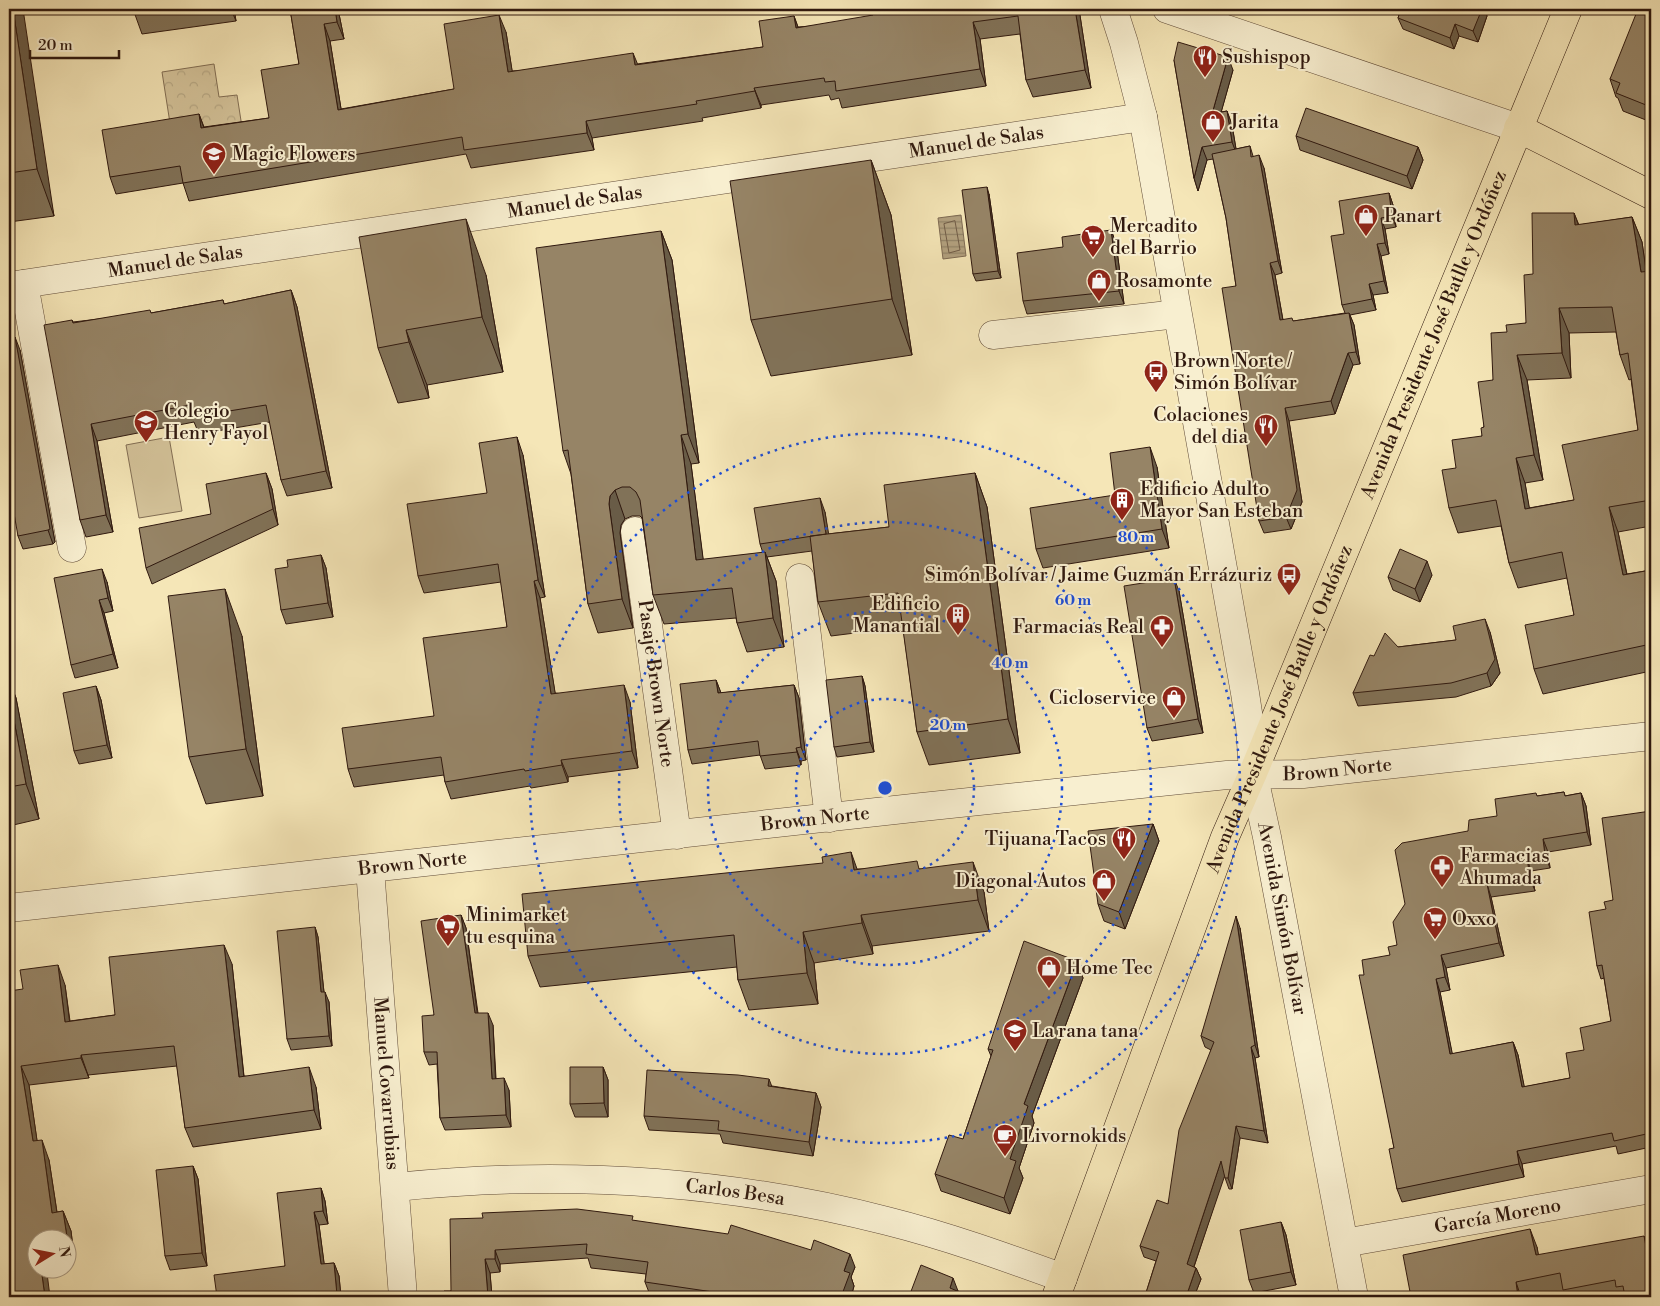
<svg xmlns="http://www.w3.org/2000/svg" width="1660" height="1306" viewBox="0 0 1660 1306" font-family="'Libre Bodoni',serif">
	<defs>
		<pattern id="park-crowns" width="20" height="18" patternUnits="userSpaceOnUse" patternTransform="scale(1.25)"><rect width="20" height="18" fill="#d4c39a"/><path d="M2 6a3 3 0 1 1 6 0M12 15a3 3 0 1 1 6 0" fill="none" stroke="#b6a784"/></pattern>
		<pattern id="water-rules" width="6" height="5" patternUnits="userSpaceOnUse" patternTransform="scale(1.25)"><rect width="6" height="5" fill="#b2a07e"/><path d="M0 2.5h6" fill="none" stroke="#918266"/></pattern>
	</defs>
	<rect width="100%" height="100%" fill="#f5e6b7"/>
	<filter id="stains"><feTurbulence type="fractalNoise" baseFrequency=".004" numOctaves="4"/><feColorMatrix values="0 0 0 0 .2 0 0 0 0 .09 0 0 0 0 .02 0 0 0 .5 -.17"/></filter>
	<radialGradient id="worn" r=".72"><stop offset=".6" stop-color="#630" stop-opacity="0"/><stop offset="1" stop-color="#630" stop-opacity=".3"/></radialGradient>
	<path fill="url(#park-crowns)" stroke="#826e54" d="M214,64L219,97L237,95L244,140L172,136L162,72Z"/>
	<path fill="#d4c39a" stroke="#826e54" d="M169,437L182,511L139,518L126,445Z"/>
	<path fill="url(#water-rules)" stroke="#7e6a52" d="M961,215L966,256L943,259L938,218Z"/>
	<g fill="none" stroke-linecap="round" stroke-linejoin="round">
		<path stroke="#715c46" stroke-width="1" d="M955,221L960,250L949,253L944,224Z"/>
		<defs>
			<g id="minor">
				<path id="s1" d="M1113,9L1124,43L1143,117L1245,693L1250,726L1253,773L1267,837L1354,1297"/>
				<path d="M1167,9L1518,128"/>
				<path d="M24,284L72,548"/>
				<path id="s2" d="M9,286L1143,117"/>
				<path d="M993,335L1177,314"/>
				<path id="s3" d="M635,531L677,835"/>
				<path d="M800,578L829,818"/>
				<path id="s4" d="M370,869L403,1297"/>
				<path id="s5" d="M9,908L922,807L1227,775L1303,774L1651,736"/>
				<path id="s6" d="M396,1187C560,1170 727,1180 887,1221C947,1236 1005,1257 1063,1278"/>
				<path id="s7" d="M1344,1243L1651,1189"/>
			</g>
			<g id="major">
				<path d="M1518,128L1651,195"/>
				<path id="s8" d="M1056,1297L1225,837L1253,773L1568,9"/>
			</g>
		</defs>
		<use href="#minor" stroke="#614c39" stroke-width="29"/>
		<use href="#major" stroke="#30190f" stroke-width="29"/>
		<use href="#minor" stroke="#f8efd0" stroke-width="28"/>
		<use href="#major" stroke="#f5e6b7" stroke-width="28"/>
	</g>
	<path fill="#817258" stroke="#30190f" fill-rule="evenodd" d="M9,9L54,216L9,222Z
		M133,9H234L236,21L142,34Z
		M290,9H338L344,39L330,41L341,109L454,89L506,32L512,71L637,64L763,47L794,16L798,27L1079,9L1091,88L1033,97L1026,80L1020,34L980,39L986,86L842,108L839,98L831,100L829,95L761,105V108L702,118L703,121L592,138L594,150L471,168L466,154L189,201L183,183L116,194L110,177L199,114L204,127L269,118L299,64Z
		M1366,9H1379L1377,13Z
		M1401,9H1485L1487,16L1478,42L1459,36L1454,49L1403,29L1398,18Z
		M1651,9V122L1623,111L1618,98L1616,97L1610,79Z
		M1174,60L1233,70L1221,112L1227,111L1232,125L1236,149L1250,146L1253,156L1264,168L1282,273L1275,275L1283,320L1294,321L1345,313L1342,305L1344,234L1389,193L1393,205L1396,227L1385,229L1389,254L1381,256L1388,293L1373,295L1376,310L1350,315L1354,325L1360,364L1353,365L1335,414L1289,421L1302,502L1291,529L1264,533L1259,521L1236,286L1226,218L1213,159L1207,160L1198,191L1194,178Z
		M1296,136L1418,147L1423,160L1412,189L1300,150Z
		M871,160L891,215L912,355L771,376L751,320Z
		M989,194L1001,278L976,281L973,274Z
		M1574,213L1579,225L1632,217L1642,242L1646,271H1651V526L1618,532L1627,574L1651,570V671L1543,694L1534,669L1574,615L1567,578L1518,588L1509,563L1501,526L1458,533L1449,508L1456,468L1482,436L1493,380L1507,332L1526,323ZM1616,332L1620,355L1629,380L1631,379L1638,430L1574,500L1529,508L1525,483L1543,480L1527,380L1571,378L1569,333Z
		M1111,230L1116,243L1124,304L1027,314L1023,301L1063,247Z
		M661,231L672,260L699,463L691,464L703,560L763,553L760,544L825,512L828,534L889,527L975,473L987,507L1020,753L929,765L917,732L903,627L831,636L818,602L812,551L767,557L776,581L784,647L747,652L737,623L736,618L664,624L653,595L642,518L640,516H632L625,519L621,525L620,533L633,628L598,633L588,604L571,474L563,451Z
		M486,275L503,372L427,385L429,398L398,403L378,348Z
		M291,290L297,307L332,488L287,496L281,480L270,422L199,434L194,422L97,441L113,532L86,537L80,520L72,320L73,322L151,313L223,300L224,304Z
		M20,350L55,542L53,544L23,549L18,536Z
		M523,455L545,597L540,598L555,693L630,702L638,768L568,777V782L531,788L530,786L451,799L445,782L444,775L354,787L348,769L434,716L507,627L501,582L424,593L418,576L487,493Z
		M1157,467L1169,548L1043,568L1036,549Z
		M266,473L272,489L278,525L152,584L146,568L211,514Z
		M321,555L326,568L333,617L286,624L281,610L288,567Z
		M1432,575L1420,602L1393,590L1388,577Z
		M107,582L113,611L104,613L118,668L75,678L71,665Z
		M1179,591L1203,733L1152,741L1147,728Z
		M1490,632L1500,673L1491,686L1456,697L1358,706L1353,693L1374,656L1398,647L1456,640Z
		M242,636L263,796L206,804L189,757Z
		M862,676L865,686L874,752L837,757L834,747Z
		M9,680L16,698L39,819L9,826Z
		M716,680L721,693L794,685L799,698L806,760L801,761V765L765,769L760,755L692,764L688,750Z
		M96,686L101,700L112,758L79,764L74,751Z
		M1564,792L1565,796L1581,793L1586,806L1591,845L1548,852L1550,868L1531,871L1535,891L1491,897L1504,956L1446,968L1450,990L1440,992L1452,1054L1513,1042L1518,1055L1524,1087L1570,1078L1584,1050L1611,1021L1604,978L1601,979L1597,966L1606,909L1613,900L1651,811V1147L1618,1154L1616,1146L1522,1164L1524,1177L1402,1202L1397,1189L1394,1148L1364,975L1390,955L1397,945L1468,831L1537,796Z
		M1153,824L1159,841L1125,929L1104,921L1098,904Z
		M857,869H920L984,892L989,931L872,946L873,954L814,963L818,1004L749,1010L738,980L737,967L540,987L528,956Z
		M461,915L466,928L478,1013L493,1025L496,1078L509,1090L511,1127L445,1130L440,1118L437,1064L429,1065L424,1052Z
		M315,927L318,937L324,992L329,1002L332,1046L291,1050L287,1039Z
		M1240,928L1259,1057L1255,1058L1268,1143L1240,1138L1232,1189H1229L1224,1175L1194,1267L1196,1268L1201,1279L1194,1297H1139L1145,1296L1156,1261L1144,1257L1140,1246L1168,1204L1211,1050L1205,1047L1201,1036Z
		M1077,961L1083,978L1032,1116L1034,1123L1019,1168L1023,1178L1010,1214L941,1191L935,1174L963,1139L991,1056L988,1049Z
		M232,964L244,1076L316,1087L321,1129L193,1147L185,1128L177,1066L88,1075L89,1078L29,1085L37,1141L49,1160L57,1212L63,1211L71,1231L74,1256L68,1257V1238H38V1268H64L65,1271L47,1273L12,1297L23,989L65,985L70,1021L115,1015Z
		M603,1067L608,1080V1117H575L570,1104Z
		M772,1086L816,1093L821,1107L813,1156L723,1143L720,1134L649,1130L644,1116Z
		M193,1166L198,1179L207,1266L170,1270L165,1256Z
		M321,1188L325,1201L328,1224L319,1225L324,1264L334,1263L339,1276L341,1297H217L285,1266Z
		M483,1218L635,1221L855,1267L851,1277L854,1286L851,1297H664L650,1295L645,1282L646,1274L591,1268L588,1258L500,1264V1272L490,1273L492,1297H444L451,1291Z
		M1281,1222L1286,1235L1296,1285L1254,1293L1249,1280Z
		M1537,1247L1538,1255L1651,1254V1297H1566L1564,1292L1538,1297H1411Z
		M958,1291L962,1293L964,1297H911L910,1294Z"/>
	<path fill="#695c47" stroke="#30190f" d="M13,9H23L54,216L37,169Z
		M231,9H234L236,21Z
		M335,9H338L344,39L337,22Z
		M1075,9H1079L1091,88L1085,70Z
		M1480,9H1485L1487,16L1478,42L1473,31Z
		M499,15L506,32L515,89L508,72Z
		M794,16L800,33L796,28Z
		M973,22L980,39L986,86L980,69Z
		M324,24L330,41L344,127L338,110Z
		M1455,24L1459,36L1454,49L1450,38Z
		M633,53L640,70L635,65Z
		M1228,57L1233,70L1217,127L1212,114Z
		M754,88L761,105V108L755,91Z
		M1227,111L1232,125L1237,155L1232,142Z
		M199,114L205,131L201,128Z
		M586,121L592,138L594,150L587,133Z
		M1202,147L1207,160L1198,191L1194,178Z
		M1418,147L1423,160L1412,189L1407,176Z
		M1259,155L1264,168L1282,273L1278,261Z
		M871,160L891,215L912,355L892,299Z
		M987,187L989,194L1001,278L998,271Z
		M1389,193L1393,205L1396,227L1392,216Z
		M1574,213L1583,238L1575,225Z
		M1632,217L1642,242L1650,297L1641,272Z
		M1381,218L1385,229L1389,254L1385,243Z
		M466,219L486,275L503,372L482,317Z
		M1111,230L1116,243L1124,304L1119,291Z
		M661,231L672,260L699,463L688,434Z
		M1377,244L1381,256L1388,293L1384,281Z
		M1270,263L1275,275L1285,332L1280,320Z
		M1369,284L1373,295L1376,310L1372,299Z
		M291,290L297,307L332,488L326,471Z
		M1559,308L1569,333L1571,378L1562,353Z
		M1349,313L1354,325L1360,364L1356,352Z
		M406,330L427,385L429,398L409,342Z
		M15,337L20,350L55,542L53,544L48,530Z
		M1348,353L1353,365L1335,414L1331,401Z
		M1517,355L1527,380L1543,480L1534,455Z
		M1285,408L1289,421L1302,502L1291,529L1286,517Z
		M91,424L97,441L113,532L106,515Z
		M681,435L691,464L707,589L696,560Z
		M517,437L523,455L545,597L538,580Z
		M1150,447L1157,467L1169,548L1162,529Z
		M1516,458L1525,483L1534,534L1525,509Z
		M266,473L272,489L278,525L273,509Z
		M975,473L987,507L1020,753L1008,719Z
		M615,490L625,519L621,525L620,533L633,628L622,599L609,504L610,496Z
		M820,498L825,512L831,548L826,534Z
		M1609,507L1618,532L1632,600L1623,575Z
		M765,552L776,581L784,647L773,618Z
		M321,555L326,568L333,617L328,603Z
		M1427,561L1432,575L1420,602L1415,589Z
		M102,569L107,582L113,611L108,598Z
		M1174,578L1179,591L1203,733L1198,719Z
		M534,581L540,598L558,711L551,694Z
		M225,589L242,636L263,796L246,749Z
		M99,600L104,613L118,668L113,654Z
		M1485,619L1490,632L1500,673L1491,686L1487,673Z
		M862,676L865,686L874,752L870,742Z
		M9,680L16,698L39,819L26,784L9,694Z
		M716,680L721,693H718Z
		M624,685L630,702L638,768L632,751Z
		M794,685L799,698L806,760L801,747Z
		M96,686L101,700L112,758L107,745Z
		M796,748L801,761V765L797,752Z
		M561,760L568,777V782L562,765Z
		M1581,793L1586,806L1591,845L1587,832Z
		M1153,824L1159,841L1125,929L1119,912Z
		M1543,839L1548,852L1550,868L1545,855Z
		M851,852L862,883L854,870Z
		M1527,858L1531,871L1535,891L1530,878Z
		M973,862L984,892L989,931L978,900Z
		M1487,884L1491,897L1504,956L1499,943Z
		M461,915L466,928L479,1026L475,1013Z
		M861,915L872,946L873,954L862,923Z
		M1236,916L1240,928L1259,1057L1255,1045Z
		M315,927L318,937L325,1002L321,992Z
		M803,932L814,963L818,1004L807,973Z
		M224,945L232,964L246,1097L239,1077Z
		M1441,955L1446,968L1450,990L1445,977Z
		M1077,961L1083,978L1032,1116L1034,1123L1019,1168L1023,1178L1010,1214L1004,1198L1010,1159L1024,1104Z
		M58,965L65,985L72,1041L65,1022Z
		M1436,979L1440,992L1455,1067L1450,1054Z
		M325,992L329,1002L332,1046L329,1036Z
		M488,1013L493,1025L496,1091L492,1079Z
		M1513,1042L1518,1055L1527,1100L1522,1087Z
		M1251,1047L1255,1058L1268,1143L1264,1131Z
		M81,1055L88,1075L89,1078L81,1058Z
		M21,1066L29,1085L40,1161L33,1141Z
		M309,1067L316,1087L321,1129L314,1110Z
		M603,1067L608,1080V1117L604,1103Z
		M504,1078L509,1090L511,1127L506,1115Z
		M769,1079L774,1092L768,1086Z
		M816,1093L821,1107L813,1156L809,1142Z
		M1236,1126L1240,1138L1232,1189L1228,1178Z
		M42,1140L49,1160L60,1233L52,1213Z
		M1517,1151L1522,1164L1524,1177L1519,1164Z
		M1221,1161L1226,1172L1191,1275L1187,1264Z
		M193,1166L198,1179L207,1266L202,1253Z
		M321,1188L325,1201L328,1224L323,1211Z
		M63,1211L71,1231L74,1256L67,1237Z
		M314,1212L319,1225L326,1277L321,1264Z
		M1281,1222L1286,1235L1296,1285L1291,1272Z
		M1530,1229L1537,1247L1542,1273L1536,1255Z
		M1644,1236L1651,1254V1266L1648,1257Z
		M495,1250L500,1264V1272L495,1259Z
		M850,1254L855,1267L851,1277L854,1286L851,1297H841L844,1271Z
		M485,1259L490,1273L492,1297H488Z
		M334,1263L339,1276L341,1297H338L337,1295Z
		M41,1268H45L47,1273L50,1297H45Z
		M1196,1268L1201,1279L1194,1297H1186Z
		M953,1278L958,1291L956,1297L950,1288Z
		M1516,1282L1521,1297H1518Z"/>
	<path fill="#968466" stroke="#30190f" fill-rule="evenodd" d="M9,9H13L37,169L9,173Z
		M290,9H335L337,22L324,24L338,110L454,89L444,24L499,15L508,72L633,53L635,65L763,47L759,21L794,16L796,28L873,15L872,9H1075L1085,70L1026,80L1018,16L973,22L980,69L836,91L835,81L825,82L824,78L754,88L755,91L696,101L697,104L586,121L587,133L464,150L462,137L183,183L180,166L110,177L102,130L199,114L201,128L269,118L261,70L299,64Z
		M1401,9H1482L1473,31L1455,24L1450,38L1398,18Z
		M1638,9H1651V107L1616,93L1620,83L1610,79Z
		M1178,42L1228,57L1212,114L1227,111L1232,142L1202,147L1194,178L1174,60Z
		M1306,108L1418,147L1407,176L1296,136Z
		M1250,146L1251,157L1259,155L1278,261L1270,263L1280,320L1292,318L1293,321L1349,313L1356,352L1348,353L1331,401L1285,408L1297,490L1286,517L1259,521L1222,288L1236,286L1226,218L1212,154Z
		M871,160L892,299L751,320L730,181Z
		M987,187L998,271L973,274L962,190Z
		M1389,193L1392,216L1381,218L1385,243L1377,244L1384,281L1369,284L1372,299L1342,305L1331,236L1344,234L1339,201Z
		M1532,213H1574L1575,225L1632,217L1641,272L1651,271V500L1609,507L1623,575L1651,570V644L1534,669L1525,625L1574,615L1562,552L1509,563L1496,500L1449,508L1442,470L1456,468L1452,440L1482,436L1481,428L1484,427L1478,382L1493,380L1491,333L1507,332L1506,325L1526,323L1524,275L1533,274ZM1612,307L1620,355L1628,353L1638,430L1562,445L1574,500L1525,509L1516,458L1534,455L1517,355L1562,353L1559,308Z
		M466,219L482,317L406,330L409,342L378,348L359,237Z
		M1111,230L1119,291L1023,301L1017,253L1063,247L1062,237Z
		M661,231L688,434L681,435L696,560L765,552L773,618L737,623L732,588L653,595L640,500L636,492L630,487H622L615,490L610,496L609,504L622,599L588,604L568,450L563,451L536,248Z
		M291,290L326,471L281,480L266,405L192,417L190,405L91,424L106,515L80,520L44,325L72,320L73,323L150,310L151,313L223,300L224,304Z
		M15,337L50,529L48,530L18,536L9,485V338Z
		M517,437L538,580L534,581L551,694L624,685L632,751L561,760L562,765L525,771L524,769L445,782L441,757L348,769L342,728L434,716L423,638L507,627L498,564L418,576L407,504L487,493L479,443Z
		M1150,447L1162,529L1036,549L1030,508L1115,495L1110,453Z
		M266,473L273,509L146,568L139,528L211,514L206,484Z
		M975,473L1008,719L917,732L898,593L818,602L810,536L889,527L884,485Z
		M820,498L826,534L760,544L754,508Z
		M1400,549L1427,561L1415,589L1388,577Z
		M321,555L328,603L281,610L275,569L288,567L287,560Z
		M102,569L108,598L99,600L113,654L71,665L54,578Z
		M1174,578L1198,719L1147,728L1124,586Z
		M225,589L246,749L189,757L168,596Z
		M1485,619L1495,659L1487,673L1451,683L1353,693L1370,655L1374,656L1385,633L1398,647L1456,640L1453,626Z
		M862,676L870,742L834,747L826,680Z
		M716,680L718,693L794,685L801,747L796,748L797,752L760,756L758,741L688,750L680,684Z
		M96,686L107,745L74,751L63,693Z
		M9,694L26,784L9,787Z
		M1564,792L1565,796L1581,793L1587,832L1543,839L1545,855L1527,858L1530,878L1487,884L1499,943L1441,955L1445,977L1436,979L1450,1054L1513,1042L1522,1087L1570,1078L1566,1053L1584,1050L1580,1028L1611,1021L1602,965L1597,966L1589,912L1606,909L1604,902L1613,900L1602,818L1651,811V1133L1614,1141L1612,1133L1517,1151L1519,1164L1397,1189L1389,1149L1394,1148L1359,975H1364L1362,960L1390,955L1388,947L1397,945L1393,922L1405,904L1395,850L1402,843L1468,831L1469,820L1497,816L1495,799L1536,793L1537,796Z
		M1153,824L1119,912L1098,904L1088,831Z
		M851,852L854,870L917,861L919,869L973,862L978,900L861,915L862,923L803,932L807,973L738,980L734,935L528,956L522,894L823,863L822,857Z
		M461,915L475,1013H488L492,1079L504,1078L506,1115L440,1118L437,1052H424L422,1016L434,1015L421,921Z
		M1236,916L1255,1045L1251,1047L1264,1131L1236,1126L1228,1178H1225L1221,1161L1187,1264L1196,1268L1186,1297H1187H1139L1140,1294L1145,1296L1159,1252L1140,1246L1157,1200L1168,1204L1179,1130L1214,1042L1201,1036Z
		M315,927L321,992H325L329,1036L287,1039L277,931Z
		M1024,941L1077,961L1024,1104L1028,1106L1010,1159L1016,1161L1004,1198L935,1174L949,1135L963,1139L993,1050L988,1049Z
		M224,945L239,1077L309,1067L314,1110L185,1128L174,1046L81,1055V1058L21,1066L33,1141L42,1140L52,1213L63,1211L67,1237L55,1238H38V1268H41L45,1297H12L9,1272V991L23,989L20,970L58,965L65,1022L115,1015L109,957Z
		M570,1067H603L604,1103L570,1104Z
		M647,1070L738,1075L769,1079L768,1086L816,1093L809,1142L718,1130L719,1121L644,1116Z
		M193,1166L202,1253L165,1256L156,1170Z
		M321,1188L323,1211L314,1212L321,1264L334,1263L337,1295L324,1297H217L214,1275L285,1266L277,1193Z
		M577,1209L633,1216L632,1220L728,1234L731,1225L811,1250L814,1240L850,1254L844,1271L850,1273L841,1297H768L759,1294L758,1297H718L720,1293L645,1282L648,1262L586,1254L587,1244L495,1250V1259H485L488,1297H444V1291H451L450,1219L483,1218L482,1213Z
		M1281,1222L1291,1272L1249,1280L1240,1230Z
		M1530,1229L1536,1255L1644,1236L1648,1257H1651V1296L1645,1297H1625L1623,1286L1616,1287L1615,1280L1563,1290L1560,1273L1516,1282L1518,1297H1411L1403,1255Z
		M921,1265L953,1278L950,1288L962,1293L960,1297H918H919L910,1294Z"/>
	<g fill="none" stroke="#1d4ed8" stroke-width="2.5" stroke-dasharray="2.5 5">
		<circle cx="885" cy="788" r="89"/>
		<circle cx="885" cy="788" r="177"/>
		<circle cx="885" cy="788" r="266"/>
		<circle cx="885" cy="788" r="355"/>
	</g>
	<defs>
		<symbol id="restaurant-pin" viewBox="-11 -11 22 30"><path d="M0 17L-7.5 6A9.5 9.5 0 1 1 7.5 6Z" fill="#8f2418" stroke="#f8efd0"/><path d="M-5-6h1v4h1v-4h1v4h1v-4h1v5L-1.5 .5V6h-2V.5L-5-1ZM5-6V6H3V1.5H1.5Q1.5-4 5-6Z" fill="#fff"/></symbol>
		<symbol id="shop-pin" viewBox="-11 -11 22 30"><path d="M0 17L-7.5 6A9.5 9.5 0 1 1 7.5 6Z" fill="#8f2418" stroke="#f8efd0"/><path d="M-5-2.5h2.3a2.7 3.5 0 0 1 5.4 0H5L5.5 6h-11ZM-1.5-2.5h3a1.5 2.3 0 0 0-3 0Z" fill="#fff"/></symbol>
		<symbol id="school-pin" viewBox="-11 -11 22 30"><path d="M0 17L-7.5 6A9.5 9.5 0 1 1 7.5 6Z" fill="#8f2418" stroke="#f8efd0"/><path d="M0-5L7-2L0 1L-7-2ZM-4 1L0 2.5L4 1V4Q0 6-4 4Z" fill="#fff"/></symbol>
		<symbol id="supermarket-pin" viewBox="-11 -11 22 30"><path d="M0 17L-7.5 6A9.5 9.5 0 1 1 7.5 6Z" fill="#8f2418" stroke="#f8efd0"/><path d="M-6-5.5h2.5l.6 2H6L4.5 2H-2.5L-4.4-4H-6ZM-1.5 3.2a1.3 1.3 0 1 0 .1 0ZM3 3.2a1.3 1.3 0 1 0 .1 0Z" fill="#fff"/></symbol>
		<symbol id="bus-pin" viewBox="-11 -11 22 30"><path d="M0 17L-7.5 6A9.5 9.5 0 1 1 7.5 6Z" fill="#8f2418" stroke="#f8efd0"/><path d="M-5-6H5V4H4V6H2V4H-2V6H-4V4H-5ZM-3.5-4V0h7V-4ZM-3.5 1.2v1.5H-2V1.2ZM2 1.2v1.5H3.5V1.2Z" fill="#fff"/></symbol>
		<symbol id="building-pin" viewBox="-11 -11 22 30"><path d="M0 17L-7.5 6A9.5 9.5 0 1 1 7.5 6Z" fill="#8f2418" stroke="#f8efd0"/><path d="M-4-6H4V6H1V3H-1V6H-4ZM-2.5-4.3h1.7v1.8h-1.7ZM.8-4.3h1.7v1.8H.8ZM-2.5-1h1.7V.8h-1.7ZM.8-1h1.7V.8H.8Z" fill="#fff"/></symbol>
		<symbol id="pharmacy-pin" viewBox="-11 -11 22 30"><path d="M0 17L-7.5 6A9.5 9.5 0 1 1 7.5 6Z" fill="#8f2418" stroke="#f8efd0"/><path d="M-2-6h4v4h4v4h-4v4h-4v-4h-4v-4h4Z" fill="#fff"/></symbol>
		<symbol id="cafe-pin" viewBox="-11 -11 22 30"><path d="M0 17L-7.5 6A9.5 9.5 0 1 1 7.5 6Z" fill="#8f2418" stroke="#f8efd0"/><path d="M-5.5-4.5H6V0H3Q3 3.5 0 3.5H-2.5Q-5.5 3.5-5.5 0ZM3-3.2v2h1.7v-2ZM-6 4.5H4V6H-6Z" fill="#fff"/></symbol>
	</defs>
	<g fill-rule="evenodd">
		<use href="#restaurant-pin" x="1191" y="43" width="28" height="38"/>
		<use href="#shop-pin" x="1199" y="108" width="28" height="38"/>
		<use href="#school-pin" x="200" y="140" width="28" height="38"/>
		<use href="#shop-pin" x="1352" y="202" width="28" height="38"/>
		<use href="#supermarket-pin" x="1079" y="223" width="28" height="38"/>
		<use href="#shop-pin" x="1085" y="267" width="28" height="38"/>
		<use href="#bus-pin" x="1142" y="358" width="28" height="38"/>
		<use href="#school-pin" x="132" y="408" width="28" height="38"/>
		<use href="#restaurant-pin" x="1252" y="412" width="28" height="38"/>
		<use href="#building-pin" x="1108" y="486" width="28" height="38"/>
		<use href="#bus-pin" x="1275" y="561" width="28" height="38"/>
		<use href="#building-pin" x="944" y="601" width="28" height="38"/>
		<use href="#pharmacy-pin" x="1148" y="613" width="28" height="38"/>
		<use href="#shop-pin" x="1160" y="684" width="28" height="38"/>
		<use href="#restaurant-pin" x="1110" y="825" width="28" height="38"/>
		<use href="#pharmacy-pin" x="1428" y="853" width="28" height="38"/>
		<use href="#shop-pin" x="1090" y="867" width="28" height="38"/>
		<use href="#supermarket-pin" x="1421" y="905" width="28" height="38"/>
		<use href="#supermarket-pin" x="434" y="912" width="28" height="38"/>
		<use href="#shop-pin" x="1035" y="954" width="28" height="38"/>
		<use href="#school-pin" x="1001" y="1017" width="28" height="38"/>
		<use href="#cafe-pin" x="991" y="1122" width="28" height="38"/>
	</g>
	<g text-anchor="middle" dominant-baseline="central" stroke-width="4" stroke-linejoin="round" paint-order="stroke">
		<g font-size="19" fill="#30190f" stroke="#f8efd0" text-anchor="start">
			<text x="1222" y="57">Sushispop</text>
			<text x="1230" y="122">Jarita</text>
			<text x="232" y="154">Magic Flowers</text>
			<text x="1384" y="216">Panart</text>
			<text x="1110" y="226">Mercadito<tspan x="1110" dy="22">del Barrio</tspan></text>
			<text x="1116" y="281">Rosamonte</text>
			<text x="1174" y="361">Brown Norte /<tspan x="1174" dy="22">Simón Bolívar</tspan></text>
			<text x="164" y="411">Colegio<tspan x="164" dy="22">Henry Fayol</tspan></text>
			<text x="1248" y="415" text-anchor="end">Colaciones<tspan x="1248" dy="22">del dia</tspan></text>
			<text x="1140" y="489">Edificio Adulto<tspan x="1140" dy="22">Mayor San Esteban</tspan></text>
			<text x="1272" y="575" text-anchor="end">Simón Bolívar / Jaime Guzmán Errázuriz</text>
			<text x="940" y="604" text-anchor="end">Edificio<tspan x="940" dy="22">Manantial</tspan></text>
			<text x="1144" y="627" text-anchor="end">Farmacias Real</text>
			<text x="1156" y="698" text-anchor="end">Cicloservice</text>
			<text x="1106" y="839" text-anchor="end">Tijuana Tacos</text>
			<text x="1460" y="856">Farmacias<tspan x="1460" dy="22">Ahumada</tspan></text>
			<text x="1086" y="881" text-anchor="end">Diagonal Autos</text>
			<text x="466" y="915">Minimarket<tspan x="466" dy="22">tu esquina</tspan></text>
			<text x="1452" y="919">Oxxo</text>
			<text x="1066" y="968">Home Tec</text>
			<text x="1032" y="1031">La rana tana</text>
			<text x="1022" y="1136">Livornokids</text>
		</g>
		<g font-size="19" fill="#30190f" stroke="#f8efd0">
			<text stroke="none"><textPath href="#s2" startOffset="978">Manuel de Salas</textPath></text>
			<text stroke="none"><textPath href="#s2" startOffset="572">Manuel de Salas</textPath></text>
			<text stroke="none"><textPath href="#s2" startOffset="168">Manuel de Salas</textPath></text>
			<text stroke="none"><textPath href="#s8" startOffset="1034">Avenida Presidente José Batlle y Ordóñez</textPath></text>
			<text stroke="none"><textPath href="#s3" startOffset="154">Pasaje Brown Norte</textPath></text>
			<text stroke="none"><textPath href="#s8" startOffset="629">Avenida Presidente José Batlle y Ordóñez</textPath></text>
			<text stroke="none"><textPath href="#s5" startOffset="1336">Brown Norte</textPath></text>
			<text stroke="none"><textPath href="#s5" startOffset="811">Brown Norte</textPath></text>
			<text stroke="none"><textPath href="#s5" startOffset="406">Brown Norte</textPath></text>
			<text stroke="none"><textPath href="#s1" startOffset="926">Avenida Simón Bolívar</textPath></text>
			<text stroke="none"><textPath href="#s4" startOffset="215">Manuel Covarrubias</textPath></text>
			<text stroke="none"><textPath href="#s6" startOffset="340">Carlos Besa</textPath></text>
			<text stroke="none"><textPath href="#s7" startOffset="156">García Moreno</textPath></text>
		</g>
	</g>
	<circle cx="885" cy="788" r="8" fill="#1d4ed8" stroke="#f8efd0" stroke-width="2.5"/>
	<g font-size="15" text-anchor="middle" font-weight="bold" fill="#1d4ed8" stroke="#f8efd0" stroke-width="4" stroke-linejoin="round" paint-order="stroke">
		<text x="1136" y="542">80 m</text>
		<text x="1073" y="605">60 m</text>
		<text x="1010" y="668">40 m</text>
		<text x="948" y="730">20 m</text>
	</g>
	<rect width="1660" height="1306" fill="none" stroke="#f5e6b7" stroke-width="30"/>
	<rect x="10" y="10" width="1640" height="1286" fill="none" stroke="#30190f" stroke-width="2.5"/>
	<rect x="15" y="15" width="1630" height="1276" fill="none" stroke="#30190f"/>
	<g transform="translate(52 1254) rotate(80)"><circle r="24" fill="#f8efd0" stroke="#a89983"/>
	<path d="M0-4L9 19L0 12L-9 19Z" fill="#8f2418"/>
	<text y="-8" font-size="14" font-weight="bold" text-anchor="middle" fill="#30190f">N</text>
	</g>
	<path d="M30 50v8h89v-8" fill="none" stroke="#30190f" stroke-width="2.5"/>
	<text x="38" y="50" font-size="15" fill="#30190f" stroke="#f8efd0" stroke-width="4" paint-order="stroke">20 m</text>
	<rect width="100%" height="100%" filter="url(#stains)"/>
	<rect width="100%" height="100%" fill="url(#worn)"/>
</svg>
